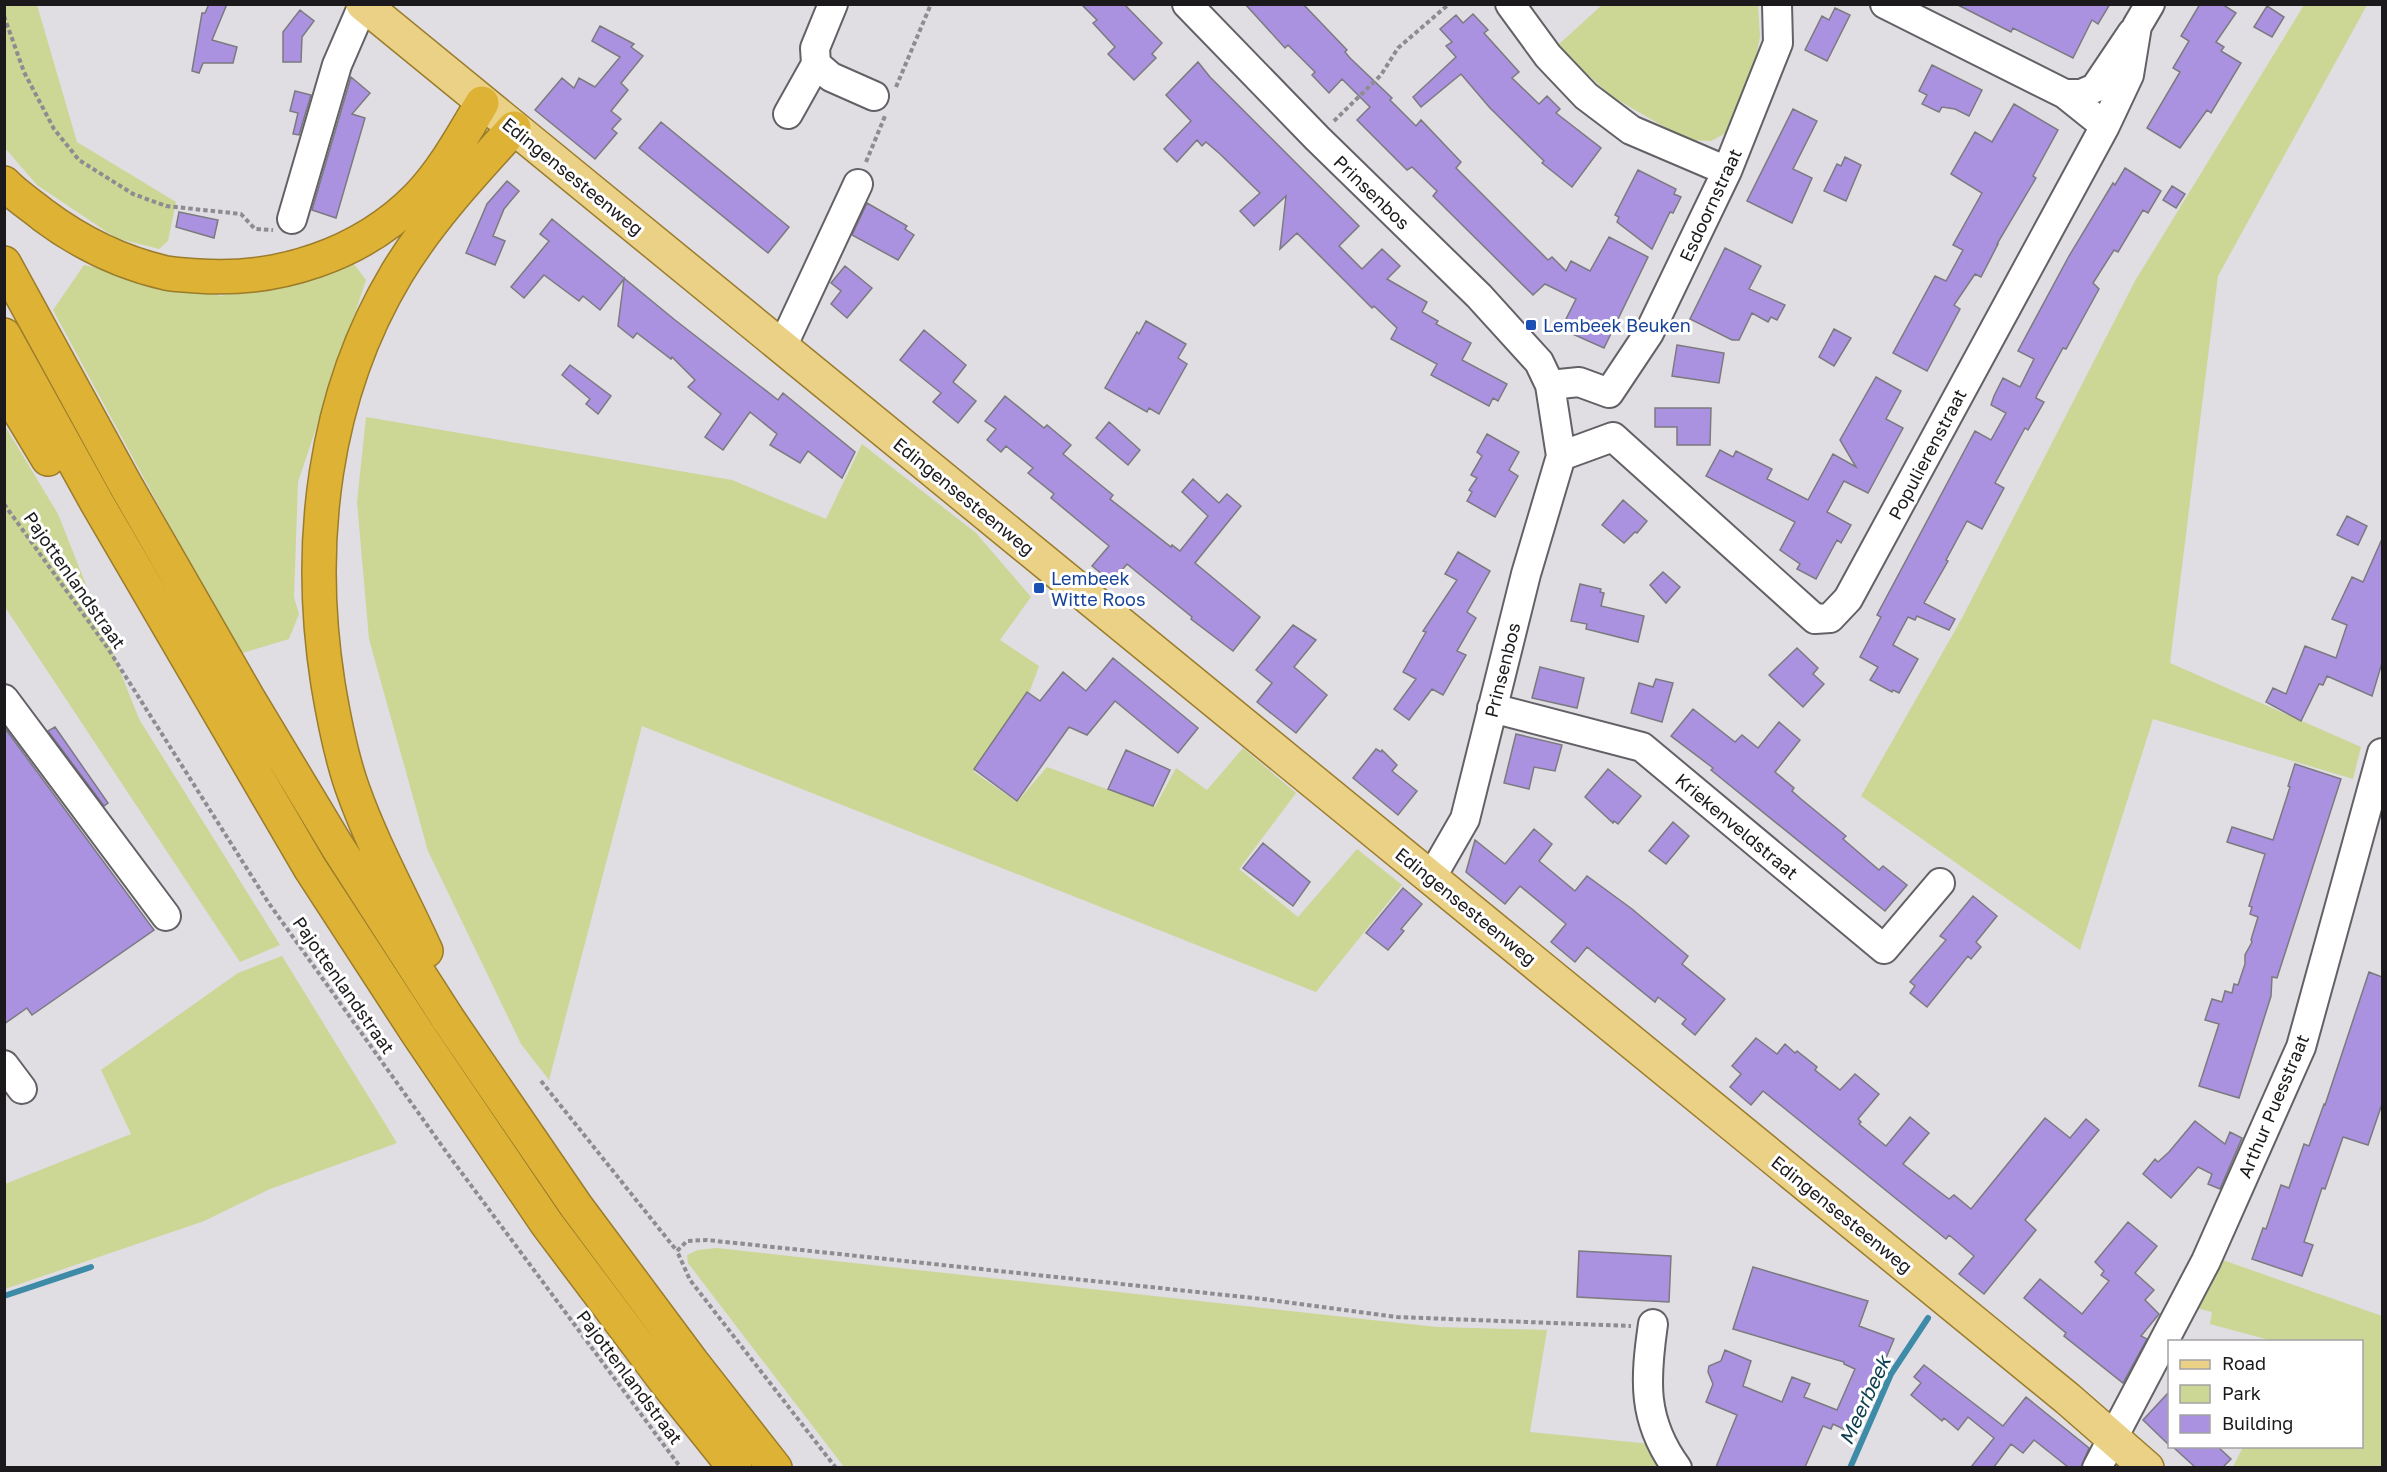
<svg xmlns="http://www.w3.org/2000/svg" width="2387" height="1472" viewBox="0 0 2387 1472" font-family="'Golos Text',sans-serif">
	<rect width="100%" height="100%" fill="#e0dde3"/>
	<path fill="#ccd695" d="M4,5H37L77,142L176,202L168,241L159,249L116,238L37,185L5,148Z
		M1602,5H1758L1760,36L1751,86L1728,132L1711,141L1687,140L1611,96L1557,46Z
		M2304,5H2367L2218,276L2170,663L2361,747L2353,779L2153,719L2080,950L1861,796L1961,620L2135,281Z
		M353,263L366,280L298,482L294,597L299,614L289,639L239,654L53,310L84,265L221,296L318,274Z
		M366,417L732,480L826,519L862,444L976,533L1031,597L1000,640L1039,666L1029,693L974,772L1017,802L1047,767L1155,807L1176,768L1207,790L1243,748L1296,793L1239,869L1298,917L1357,849L1402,885L1316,992L642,726L549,1080L521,1044L428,851L369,639L357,502Z
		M5,426L58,514L139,719L280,945L240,962L5,607Z
		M282,956L397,1143L270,1189L204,1221L5,1289V1184L131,1134L101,1070L238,973Z
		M717,1248L1381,1321L1438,1327L1547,1330L1530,1432L1651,1444L1664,1467H844L688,1263L687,1255L698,1250Z
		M2220,1259L2382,1316V1467H2233L2243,1447L2362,1446V1342L2273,1341L2210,1324L2212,1312L2196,1308Z"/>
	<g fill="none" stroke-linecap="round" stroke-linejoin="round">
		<path stroke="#3e8ba8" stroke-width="6" d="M4,1296L91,1267
			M1850,1468L1891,1374L1928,1318"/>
	</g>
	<path fill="#aa92e1" stroke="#7b7a7f" stroke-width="1.5" d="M209,4H227L212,40L237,47L233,63H203L199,73L192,71L202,13H205Z
		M1081,4H1124L1162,43L1152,54L1156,58L1134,80L1108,54L1115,47L1093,23L1097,20Z
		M1245,4H1303L1347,50L1345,52L1350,58L1392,98L1390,100L1416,126L1421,120L1461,162L1456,168L1548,260L1552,257L1566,271L1571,261L1590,271L1609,237L1648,257L1604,348L1561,329L1576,299L1545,284L1533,295L1433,196L1437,191L1412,167L1407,170L1357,120L1370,107L1342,79L1329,93L1312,75L1315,72L1288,45L1285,48Z
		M1956,4H2110L2098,24L2092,20L2073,58L2013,28L2011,32Z
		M2200,4H2222L2236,13L2216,42L2224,47L2221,51L2241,63L2211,113L2207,110L2180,148L2147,128L2180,72L2173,68L2189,41L2181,36Z
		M2267,6L2284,17L2272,37L2254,27Z
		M1835,8L1850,15L1827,61L1805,50L1822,16L1829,20Z
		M300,10L314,21L302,37L301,62H283V32Z
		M1473,14L1488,30L1484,33L1519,72L1512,78L1539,104L1547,96L1560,109L1556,113L1601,148L1572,187L1542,163L1544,161L1490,108L1461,74L1421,107L1413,97L1456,57L1446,46L1452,42L1440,29L1456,15L1463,23Z
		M600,26L634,44L631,47L643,56L621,83L628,90L611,111L621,119L612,129L617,133L595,159L535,110L562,78L574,88L579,78L595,87L620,57L592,41Z
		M1198,62L1210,77L1359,226L1339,246L1362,269L1382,249L1400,266L1387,279L1427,302L1422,312L1438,321L1436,324L1471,343L1462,360L1507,384L1498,401L1493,398L1489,406L1431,375L1437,364L1391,339L1397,328L1374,306L1372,308L1297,233L1280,249L1286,196L1254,226L1240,211L1260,193L1220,154L1206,142L1202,146L1197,140L1177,162L1164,149L1191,121L1166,95Z
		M1932,65L1982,90L1969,116L1955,109L1942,107L1939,112L1922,104L1927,95L1919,91Z
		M351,77L370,93L352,114L365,118L336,218L312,210Z
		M295,91L311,95L299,135L293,134L298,113L290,111Z
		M2014,104L2058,130L2033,176L2036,178L1997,244H1998L1981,277L1975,274L1954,305L1960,309L1927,371L1893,353L1935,276L1946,281L1963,250L1953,245L1982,193L1951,174L1975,132L1992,142Z
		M1793,109L1817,121L1793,169L1812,178L1792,223L1747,201Z
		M661,122L789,227L768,253L639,148Z
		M1845,157L1861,165L1846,201L1824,191L1837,164L1841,166Z
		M2125,168L2161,191L2148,213L2143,210L2118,252L2114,250L2093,283L2099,289L2066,349L2063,348L2037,395L2036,398L2044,402L2028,430L2025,428L1995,483L2004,488L1982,529L1967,521L1946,560L1948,561L1924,603L1955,619L1949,630L1917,616L1915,620L1908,617L1893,645L1918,659L1899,693L1893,690L1892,692L1870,680L1878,667L1860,657L1881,617L1877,615L1975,431L1991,440L2006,413L1991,405L1994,396L2003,378L2020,387L2034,359L2018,351L2069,256L2113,183L2115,185Z
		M1638,170L1676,189L1674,194L1681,197L1673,213L1670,212L1652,249L1617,222L1619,217L1615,215Z
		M507,181L519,191L504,209L493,236L505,241L495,265L466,253L487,204Z
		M2172,186L2185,194L2176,208L2163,200Z
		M867,203L907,226L905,229L914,235L898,260L852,235Z
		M179,212L218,220L214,238L176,227Z
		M552,219L675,320L778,400L783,393L855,452L842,478L808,451L800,463L770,445L777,434L750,412L723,450L705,437L721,414L688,387L695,380L672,357L671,359L637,333L633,338L618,326L624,279L600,310L583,296L579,301L544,275L524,298L511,287L549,241L540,234Z
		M1725,248L1761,266L1749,289L1785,305L1777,320L1771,317L1768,322L1752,313L1739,340H1732L1690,319Z
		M845,266L872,288L847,318L831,304L841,291L831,283Z
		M1146,321L1186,344L1178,358L1187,364L1159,414L1149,408L1147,412L1105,388L1137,332L1139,334Z
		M1834,329L1851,338L1834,366L1819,357Z
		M924,330L966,365L953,382L976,401L958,423L933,402L941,393L900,360Z
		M1677,345L1724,353L1719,383L1672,376Z
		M570,365L611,396L598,414L586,404L590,399L562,375Z
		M1876,377L1901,391L1886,419L1903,428L1868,493L1844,481L1827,512L1851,525L1841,543L1837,540L1816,579L1797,569L1800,564L1780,550L1795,522L1706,476L1720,450L1733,457L1736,451L1772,469L1767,479L1808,500L1833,454L1856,467L1840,440Z
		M1005,396L1044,428L1047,425L1071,445L1063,454L1113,495L1110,499L1171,547L1172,545L1180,551L1208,516L1182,492L1193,479L1219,503L1227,494L1241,506L1195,563L1260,617L1233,651L1191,619L1192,617L1127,564L1112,582L1092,566L1109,546L1051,498L1054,494L1028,473L1033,468L1006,446L1001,452L987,440L996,429L985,421Z
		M1655,408H1711L1710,445H1677V427H1655Z
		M1109,422L1140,450L1128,465L1096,438Z
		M1487,434L1519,452L1509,470L1518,476L1495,517L1467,501L1472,492L1469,490L1477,478L1471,475L1482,456L1477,452Z
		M1623,500L1647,521L1637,533L1635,532L1624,543L1602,525Z
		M2347,516L2367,526L2358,545L2337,535Z
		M2382,539V663L2372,696L2327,676L2323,685L2319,684L2301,721L2266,702L2273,688L2286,694L2305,646L2336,658L2347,625L2332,619L2352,577L2363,582Z
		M1458,552L1490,571L1467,612L1476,618L1457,651L1466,655L1443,695L1432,689L1409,720L1394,709L1416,679L1403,672L1426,632L1423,631L1457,580L1445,574Z
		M1663,572L1680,587L1666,603L1650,585Z
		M1580,584L1601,589L1600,592L1604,593L1601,606L1644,616L1638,642L1586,629L1587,624L1571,621Z
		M1293,625L1316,640L1294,667L1327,695L1296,733L1257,702L1272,683L1256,670Z
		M1797,648L1818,668L1813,674L1824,684L1803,707L1769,675Z
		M1113,658L1198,728L1178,753L1115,701L1087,735L1069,727L1017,801L974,769L1027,692L1040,701L1063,672L1086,691Z
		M1540,667L1584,678L1577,708L1532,698Z
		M1656,679L1673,683L1662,722L1631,713L1639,683L1653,687Z
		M1693,709L1735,742L1742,735L1758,748L1779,722L1800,740L1775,772L1794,788L1792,791L1801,799L1846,836L1843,839L1879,870L1883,866L1907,885L1885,911L1711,770L1713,768L1671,736Z
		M4,727L154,930L32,1015L27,1008L4,1024Z
		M55,727L108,803L104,806L48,731Z
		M1516,734L1562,745L1555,771L1534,767L1529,789L1504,783Z
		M1376,749L1381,752L1382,750L1397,765L1392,771L1417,791L1398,815L1353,778Z
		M1126,750L1170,770L1153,806L1108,789Z
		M2295,764L2341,779L2277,978L2272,977L2271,996L2239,1098L2199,1086L2219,1024L2205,1020L2212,999L2222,1002L2225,991L2232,993L2234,984L2238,985L2245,964V955L2252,942L2251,940L2258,917L2250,914L2252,907L2249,906L2265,854L2227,842L2232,827L2273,840L2290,787L2288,786Z
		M1608,769L1641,796L1618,824L1614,821L1613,823L1585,797Z
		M1673,822L1689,836L1666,864L1649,851Z
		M1534,829L1552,844L1539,861L1575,891L1587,876L1632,909L1688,956L1682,964L1725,999L1695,1035L1682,1024L1686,1019L1658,997L1655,1002L1587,947L1575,962L1551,942L1566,924L1520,886L1505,904L1466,872L1475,840L1505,864Z
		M1263,843L1310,882L1293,906L1243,868Z
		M1403,888L1422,904L1401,929L1404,931L1388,950L1366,933Z
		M1973,896L1997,916L1976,942L1981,947L1971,959L1968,956L1927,1007L1910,993L1915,986L1910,982L1946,940L1940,936Z
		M2369,972L2382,977V1104L2368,1145L2343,1137L2325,1189L2322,1188L2304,1242L2313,1245L2302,1276L2252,1259L2263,1228L2266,1229L2281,1185L2289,1188L2304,1144L2309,1146L2324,1104L2325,1105Z
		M1756,1038L1777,1054L1785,1044L1795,1053L1797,1051L1817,1067L1815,1070L1840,1090L1855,1074L1879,1094L1858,1119L1861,1122L1859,1124L1886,1146L1910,1117L1929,1133L1903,1164L1949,1199L1954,1195L1971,1209L2045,1118L2070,1138L2086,1119L2099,1130L2025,1220L2036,1230L1984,1294L1959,1274L1974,1256L1949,1235L1946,1239L1763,1091L1751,1105L1730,1087L1741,1074L1732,1066Z
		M2195,1121L2225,1144L2230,1132L2242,1138L2220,1189L2208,1184L2212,1174L2198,1167L2171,1198L2143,1174L2155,1159L2158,1162L2169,1152Z
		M2128,1222L2157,1246L2135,1273L2154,1290L2145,1300L2159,1314L2141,1336L2147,1339L2123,1383L2064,1336L2066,1333L2024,1298L2040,1279L2082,1314L2109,1281L2101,1275L2104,1271L2095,1262Z
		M1579,1251L1671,1256L1669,1302L1577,1297Z
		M1753,1267L1868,1301L1859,1326L1894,1339L1854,1434L1833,1424L1831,1429L1823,1426L1805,1467H1716L1737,1415L1706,1402L1713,1384L1708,1372L1709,1366L1721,1361L1725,1350L1751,1361L1743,1386L1782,1402L1792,1377L1810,1384L1804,1397L1837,1410L1855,1369L1844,1364V1362L1733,1329Z
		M1924,1365L2003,1426L2026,1397L2089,1448L2081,1467H2068L2034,1440L2023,1453L2011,1444L1994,1467H1971L1994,1438L1968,1417L1958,1430L1944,1418L1942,1421L1911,1395L1921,1383L1914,1377Z
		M2169,1392V1445L2143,1420Z
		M2172,1446H2217L2231,1459L2223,1467H2195Z"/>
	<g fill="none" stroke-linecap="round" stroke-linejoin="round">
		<defs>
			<path id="minor" d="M833,4L815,48L816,64L831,77L874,96
				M1187,4L1317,138L1479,296L1539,362L1550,385L1561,456L1526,574L1465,819L1431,878
				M1510,4L1548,56L1586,96L1631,130L1727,171
				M1885,4L2065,94L2105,126
				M2065,94H2081L2095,88L2132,33
				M788,114L816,64
				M292,219L337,65L363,5
				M782,347L858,184
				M1550,385L1579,382L1609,393
				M1609,393L1649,333L1727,171L1778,43L1777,4
				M1613,437L1815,619L1830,618L1848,599L2105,126L2129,75L2137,26L2150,4
				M1561,456L1613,437
				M4,699L166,916
				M1492,708L1642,747L1884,949L1940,883
				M4,1065L22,1089
				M1653,1324C1645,1380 1642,1420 1677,1468
				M2097,1468L2206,1261L2301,1047L2382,753"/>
			<path id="major" d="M363,4L2068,1399L2147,1468"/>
			<path id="highway" d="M4,183C15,195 31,205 43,215C79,242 122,263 166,273C176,275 187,275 198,276C277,282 361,255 418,197C444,170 463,135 482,103
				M4,263L125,484L248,698L337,846L448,1019L576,1206L692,1362L775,1468
				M4,335L97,503L310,868L418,1034L547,1224L666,1382L735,1468
				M4,386L48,459
				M426,951C402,898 373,846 353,790C341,757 334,720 328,684C306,544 323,396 397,273C430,219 472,174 514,128"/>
		</defs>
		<use href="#minor" stroke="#646166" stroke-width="32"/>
		<use href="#major" stroke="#9a7c2b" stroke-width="36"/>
		<use href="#highway" stroke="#9a7c2b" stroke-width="36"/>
		<path stroke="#8e8c90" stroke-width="4" stroke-dasharray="4.5 3" stroke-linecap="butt" d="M4,16L24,72L54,129L79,160L133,194L166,206L241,214L255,229L273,230
			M896,87L931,4
			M1334,121L1381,75L1398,48L1449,4
			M866,162L885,116
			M4,504L107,647L268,902L447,1153L681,1468
			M541,1081L677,1251
			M836,1468L690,1280L677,1251L687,1241L707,1240L1263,1299L1397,1317L1631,1326"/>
		<use href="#minor" stroke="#fff" stroke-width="28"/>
		<use href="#major" stroke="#ebd185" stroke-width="33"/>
		<use href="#highway" stroke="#deb234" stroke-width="33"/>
	</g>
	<g fill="#1a4fb4" stroke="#fff" stroke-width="2">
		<rect x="1525" y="319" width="12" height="12" rx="3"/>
		<rect x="1033" y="582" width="12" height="12" rx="3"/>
	</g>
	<g text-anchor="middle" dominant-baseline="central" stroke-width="6" stroke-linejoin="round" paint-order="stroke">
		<g font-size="18" fill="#1b191b" stroke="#fff">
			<text transform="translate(573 176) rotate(39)">Edingensesteenweg</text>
			<text transform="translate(1372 192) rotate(44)">Prinsenbos</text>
			<text transform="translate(1710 205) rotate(-65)">Esdoornstraat</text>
			<text transform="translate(1927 454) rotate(-62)">Populierenstraat</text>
			<text transform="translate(964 496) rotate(39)">Edingensesteenweg</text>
			<text transform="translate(75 580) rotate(55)">Pajottenlandstraat</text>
			<text transform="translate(1502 670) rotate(-76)">Prinsenbos</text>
			<text transform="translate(1737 826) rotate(40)">Kriekenveldstraat</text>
			<text transform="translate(1466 906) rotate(39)">Edingensesteenweg</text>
			<text transform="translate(344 985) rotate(55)">Pajottenlandstraat</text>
			<text transform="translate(2273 1106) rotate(-67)">Arthur Puesstraat</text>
			<text transform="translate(1842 1214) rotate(39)">Edingensesteenweg</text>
			<text transform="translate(630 1377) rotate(53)">Pajottenlandstraat</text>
		</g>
		<g font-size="18" fill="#164399" stroke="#fff" text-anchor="start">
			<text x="1543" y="325">Lembeek Beuken</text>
			<text x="1051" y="578">Lembeek<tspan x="1051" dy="21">Witte Roos</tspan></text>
		</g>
		<g font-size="20" font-style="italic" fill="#0d3e4f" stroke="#fff">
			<text transform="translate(1864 1400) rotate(-65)">Meerbeek</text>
		</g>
	</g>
	<rect width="2387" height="1472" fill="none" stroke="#1b191b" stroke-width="12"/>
	<rect x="2168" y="1340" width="195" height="108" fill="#ffffff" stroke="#a4a3a4" stroke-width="1.5"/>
	<rect x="2180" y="1360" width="30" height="9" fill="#ebd185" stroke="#a4a3a4" stroke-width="1.5"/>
	<text x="2222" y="1370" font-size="18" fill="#1b191b">Road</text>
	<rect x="2180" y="1385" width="30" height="18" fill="#ccd695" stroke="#a4a3a4" stroke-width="1.5"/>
	<text x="2222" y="1400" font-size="18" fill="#1b191b">Park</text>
	<rect x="2180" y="1415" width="30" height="18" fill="#aa92e1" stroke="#a4a3a4" stroke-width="1.5"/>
	<text x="2222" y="1430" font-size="18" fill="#1b191b">Building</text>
</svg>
